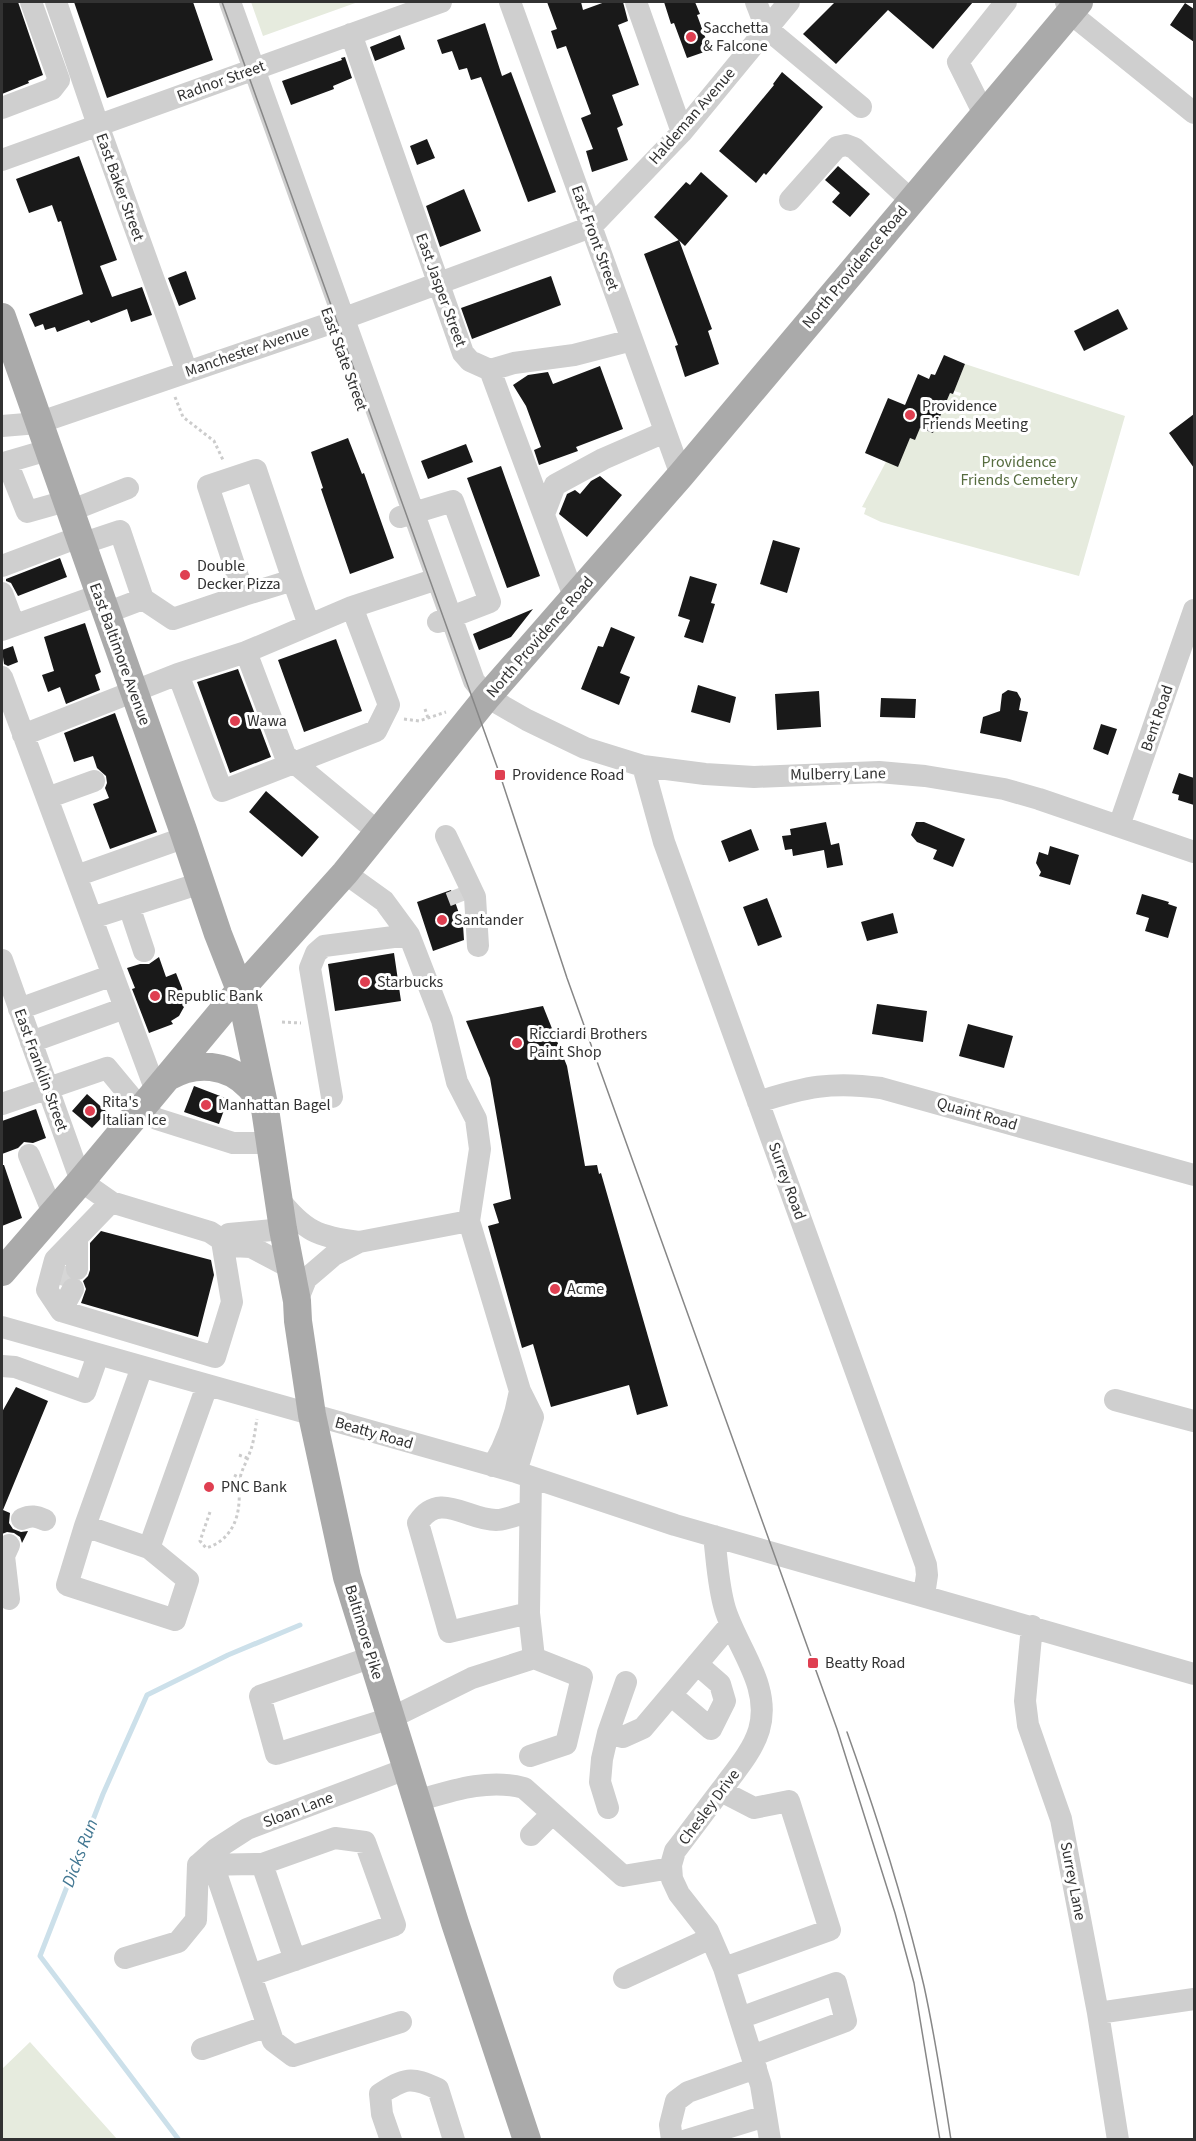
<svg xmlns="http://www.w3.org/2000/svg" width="1196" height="2141" viewBox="0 0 1196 2141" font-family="'Source Sans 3',sans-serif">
	<rect width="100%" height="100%" fill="#fff"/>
	<path fill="#e6ebde" d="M251,2H358L263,36Z
		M965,364L1125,416L1079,576L881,522L864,514L866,508L862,507L887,460L910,438L915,439L916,428L933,433L950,393L960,396L961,393L954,391Z
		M30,2042L117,2139H2V2069Z"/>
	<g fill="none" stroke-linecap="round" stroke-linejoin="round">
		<path stroke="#cce0ea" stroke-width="5" d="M179,2140L40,1956L103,1794L147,1695L228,1655L300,1625"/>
	</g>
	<path fill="#191919" d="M2,2H18L43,75L28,81L29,83L2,94Z
		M74,2H193L213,60L107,98Z
		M547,2H581L583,10L605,2H623L628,21L618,25L639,85L612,95L623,125L617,128L628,160L592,172L586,151L593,149L581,118L591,114L566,46L557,49L551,31L557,29Z
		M664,2H695L700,14L697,15L710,50L687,58L674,23L671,24Z
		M835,2H973L933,49L888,10L836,64L803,34Z
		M1185,3L1194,9V42L1170,25Z
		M485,23L502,76L511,72L556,192L528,202L481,77L471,80L467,68L459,70L452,51L442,54L437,40Z
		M400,35L405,49L375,61L370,47Z
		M345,57L352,78L333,86L334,89L291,105L282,81L342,60L341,58Z
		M782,72L823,107L766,175L764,173L756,183L719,151L774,85L773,84Z
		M427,139L435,158L417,165L410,146Z
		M79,156L117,260L100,266L112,297L142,287L152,315L131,322L127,309L91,323L89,320L57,332L55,327L45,330L43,324L35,327L29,314L83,294L61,221L58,222L52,205L29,213L16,179Z
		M838,166L870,194L850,217L832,202L840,193L825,180Z
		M701,172L728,196L685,246L654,217L686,182L690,185Z
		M464,189L481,231L440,247L426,206Z
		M679,240L712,329L708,331L719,364L685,377L675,346L678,345L644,254Z
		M186,271L196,299L179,306L168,278Z
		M551,276L561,305L472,339L461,308Z
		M1118,309L1128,329L1084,351L1074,331Z
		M944,355L965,364L953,394L950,393L933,433L920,428L915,440L910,438L898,467L865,453L888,398L905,405L918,374L929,379L931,374L935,375Z
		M600,366L623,429L576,447L578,451L539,465L534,450L541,447L526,406L513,385L528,375L548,372L553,384Z
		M1194,414V468L1169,433Z
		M348,438L362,474L364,473L394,558L350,574L321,489L323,488L311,452Z
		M466,444L473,462L428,479L421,461Z
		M501,466L540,576L507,588L467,478Z
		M600,476L622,495L587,537L559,514L567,494L575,490L580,494L591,481Z
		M773,540L800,548L787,593L760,584Z
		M60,558L67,577L18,596L11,583L6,581V579Z
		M690,576L717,584L711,603L715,604L703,643L684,637L690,620L678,616Z
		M533,609L511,637L479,650L473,634Z
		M85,623L101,672L95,675L100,690L66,704L60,687L48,692L42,675L54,671L44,637Z
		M611,627L635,637L620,673L630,677L619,705L581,689L598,646L603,647Z
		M336,639L362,711L304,732L278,660Z
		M13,646L18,662L8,666L4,664L2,650Z
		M238,669L271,757L230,773L197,682Z
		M698,685L736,697L730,723L691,712Z
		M1008,690L1017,692L1021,699L1019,710L1028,712L1021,742L980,733L983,717L1000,711L1002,694Z
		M819,691L821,727L777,730L775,694Z
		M881,698L916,699L915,718L880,717Z
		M115,713L157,832L110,849L93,804L109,798L105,788L107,783L106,776L97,768L93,756L74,762L64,733Z
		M1101,724L1117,729L1108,755L1093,749Z
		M1179,773L1194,778V805L1178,800L1179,795L1172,793Z
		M266,791L319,837L302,857L249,812Z
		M826,822L831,845L839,843L843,865L827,868L824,850L793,856L792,849L785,850L782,836L791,835L790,829Z
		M916,822H924L965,839L953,867L933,859L937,850L917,842L911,835Z
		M751,829L759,850L729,862L721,841Z
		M1050,846L1079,855L1070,885L1039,876L1041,872L1036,863L1039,852L1048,855Z
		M451,890L463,925L464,940L433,951L417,902Z
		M1142,894L1169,902L1168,904L1177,907L1168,938L1145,931L1149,918L1136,914Z
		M767,898L782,937L758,946L743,907Z
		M893,913L898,933L867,941L861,922Z
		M394,953L401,1001L335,1011L328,964Z
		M159,957L166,977L176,973L182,988L184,1007L179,1016L171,1021L173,1024L149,1033L132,989L135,988L127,968L140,964H149Z
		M877,1004L927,1011L923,1042L872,1034Z
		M543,1006L567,1066L585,1166L597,1165L599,1174L601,1173L668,1406L637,1415L629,1385L551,1407L533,1344L522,1348L488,1226L499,1223L493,1204L511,1199L490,1078L466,1021Z
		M968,1024L1013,1036L1004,1068L959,1056Z
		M194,1086L228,1099L219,1124L184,1112Z
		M87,1094L107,1112L92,1128L72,1111Z
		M36,1109L46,1138L33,1143L24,1142L18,1148L2,1154V1121Z
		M2,1165H4L22,1218L2,1226Z
		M101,1231L211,1260L214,1275L198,1337L81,1303L86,1289L83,1281L88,1276L90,1270V1243Z
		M16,1387L48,1401L3,1510L10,1513L9,1523L13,1529L21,1532L28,1531L22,1543L20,1537L14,1533L7,1532L2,1534V1412Z"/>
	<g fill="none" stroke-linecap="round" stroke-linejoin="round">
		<path stroke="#d6d6d6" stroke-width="22" stroke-dasharray="22 11" stroke-linecap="butt" d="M456,889L461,902
			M63,1286L69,1267"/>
		<path stroke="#ccc" stroke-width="3" stroke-dasharray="3 3" stroke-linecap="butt" d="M175,397L183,417L214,441L224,462
			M425,709L428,718
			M404,719L419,721L446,712
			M282,1022L301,1023
			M239,1455L247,1458
			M234,1475L240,1478
			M210,1512L200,1541L206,1548C227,1542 238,1524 239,1502C240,1493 237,1487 240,1478C242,1469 247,1461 250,1452C254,1442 255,1430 257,1419"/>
		<path stroke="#cfcfcf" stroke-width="22" d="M56,2L98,125L187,372
			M230,2L474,681L487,697L527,720L585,748L643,766L705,774L754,777L879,772L925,776L1004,789L1039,799L1194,852
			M510,2L681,475
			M636,2L682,132
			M756,2L766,28L861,107
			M1066,2L1070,13L1194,113
			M351,34L463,353L470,361L490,370L575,599
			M2,108L52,89L59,80L31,2
			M984,114L958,62L1006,2
			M2,160L441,2
			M790,200L837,147L846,145L854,148L911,200
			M490,370L514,363L574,355L632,340
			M2,426L38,423L331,323L591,227L682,132L789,2
			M7,462L48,450
			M2,464L7,462L27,512L66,501
			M70,511L128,488
			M544,514L555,485L603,459L665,432
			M400,517L453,501L490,602L438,622
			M81,544L120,531L143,599
			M2,566L79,537
			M293,580L309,625
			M2,593L14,625
			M106,613L143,599L173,619L244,595L208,486L256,470L293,580L244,595
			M2,630L99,595
			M178,674L222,791L376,731L389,705L352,607
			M2,677L156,1091
			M23,735L178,674L246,652
			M643,766L664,842L926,1565L927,1575L924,1595
			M47,798L94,781
			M1119,826L1194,610
			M378,832L285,755L246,652L352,607L437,579
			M446,836L475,897L478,946
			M345,873L384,901L409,935L442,1020L457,1082L476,1119L480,1149L469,1221L520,1391L533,1417L516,1472
			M76,876L186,837
			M129,906L144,951
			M92,918L201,883
			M2,960L81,1181L111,1202L210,1232L231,1246L251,1247L291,1268
			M19,1009L113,975
			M31,1042L125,1008
			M332,1097L310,968L316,953L324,946L409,935
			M758,1102C805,1087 831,1081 881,1088L1194,1175
			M2,1104L107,1068L141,1109L157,1119L233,1143H270
			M29,1155L53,1213
			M278,1198C304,1231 318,1237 359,1242
			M111,1202L55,1260L47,1290L61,1311L215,1357L232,1302L222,1241
			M226,1238L229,1234L283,1229
			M77,1239V1269
			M297,1301L306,1279L334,1255L359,1242L469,1221
			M61,1311L73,1289
			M2,1327L516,1472L675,1525L1194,1674
			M2,1366L15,1367L85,1392L98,1355
			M142,1367L85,1526L149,1548L207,1386
			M1115,1400L1194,1421
			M493,1466C507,1442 515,1419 520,1391
			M529,1511C519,1514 507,1520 496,1520C467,1520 439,1490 418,1523L449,1632L529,1613L531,1477
			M22,1519C31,1515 36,1516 45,1520
			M85,1526L67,1585L175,1620L188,1580L149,1548
			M714,1536C717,1560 718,1586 725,1609C737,1648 772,1686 759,1730C753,1750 737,1769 725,1785C708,1807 692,1829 675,1851L671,1865L672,1879L679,1894L708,1931L724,1968L761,2085L770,2140
			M9,1599L4,1556L9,1545
			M529,1613L534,1658L582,1677L566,1744L530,1756
			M1032,1626L1025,1701L1028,1725L1061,1819L1098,2013L1118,2140
			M372,1657L260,1696L276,1754L391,1718L472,1678L534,1658
			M626,1682L608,1733L623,1737L643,1728L730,1625
			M671,1695L711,1729L725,1701L720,1684L697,1664
			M721,1791L754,1808L789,1801L830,1930L724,1968
			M416,1801C451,1791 488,1778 524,1788L623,1876L671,1868
			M608,1808L600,1782L602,1759L608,1733
			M531,1835L552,1814
			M262,1864L295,1960
			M198,1865L262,1864L335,1838L365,1842L395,1925L251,1975
			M198,1865L217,1876L273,2041L293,2056L401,2022
			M198,1865L216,1849L247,1829L406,1769
			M125,1958L178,1942L196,1920L198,1865
			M624,1978L711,1938
			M1098,2013L1194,1999
			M740,2018L836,1983L846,2021L752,2056
			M202,2049L268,2026
			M391,2140L382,2114L380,2094C405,2078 411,2076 438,2089L454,2140
			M672,2140L670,2125L676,2101L688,2092L756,2068
			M687,2140L766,2116"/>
		<path stroke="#aaa" stroke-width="28" d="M2,317L183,830L218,934L240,990L265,1109L283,1229L297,1301L298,1321L312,1415L347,1577L455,1923L527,2140
			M168,1077C195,1061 228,1063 250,1087C256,1093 260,1101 264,1107
			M2,1272L81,1181L240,990L345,873L487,697L681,475L1079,2"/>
		<path stroke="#878787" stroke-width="1.5" d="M222,2L500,775L567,978L837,1729L895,1913L914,1983L940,2140
			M847,1732C877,1816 904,1900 924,1986C935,2037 943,2088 951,2140"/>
	</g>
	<g fill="#df3f51" stroke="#fff" stroke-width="2">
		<circle cx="691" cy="37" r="6"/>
		<circle cx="910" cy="415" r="6"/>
		<circle cx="185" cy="575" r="6"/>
		<circle cx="235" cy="721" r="6"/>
		<rect x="494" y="769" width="12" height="12" rx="3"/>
		<circle cx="442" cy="920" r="6"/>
		<circle cx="365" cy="982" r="6"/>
		<circle cx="155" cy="996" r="6"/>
		<circle cx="517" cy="1043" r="6"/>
		<circle cx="206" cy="1105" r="6"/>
		<circle cx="90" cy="1111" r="6"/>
		<circle cx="555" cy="1289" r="6"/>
		<circle cx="209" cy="1487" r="6"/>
		<rect x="807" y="1657" width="12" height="12" rx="3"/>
	</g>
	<g text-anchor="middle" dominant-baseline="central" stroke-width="6" stroke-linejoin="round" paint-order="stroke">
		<g font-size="16" fill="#323232" stroke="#fff" text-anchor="start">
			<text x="703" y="28">Sacchetta<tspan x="703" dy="18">&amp; Falcone</tspan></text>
			<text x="922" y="406">Providence<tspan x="922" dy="18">Friends Meeting</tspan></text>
			<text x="197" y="566">Double<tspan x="197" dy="18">Decker Pizza</tspan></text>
			<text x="247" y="721">Wawa</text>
			<text x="512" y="775">Providence Road</text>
			<text x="454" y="920">Santander</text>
			<text x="377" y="982">Starbucks</text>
			<text x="167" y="996">Republic Bank</text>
			<text x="529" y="1034">Ricciardi Brothers<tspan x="529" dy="18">Paint Shop</tspan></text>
			<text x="102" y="1102">Rita's<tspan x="102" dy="18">Italian Ice</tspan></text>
			<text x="218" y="1105">Manhattan Bagel</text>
			<text x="567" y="1289">Acme</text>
			<text x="221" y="1487">PNC Bank</text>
			<text x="825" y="1663">Beatty Road</text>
		</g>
		<g font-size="16" fill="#323232" stroke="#fff">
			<text transform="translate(221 81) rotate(-20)">Radnor Street</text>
			<text transform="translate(692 116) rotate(-49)">Haldeman Avenue</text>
			<text transform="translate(120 187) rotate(70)">East Baker Street</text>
			<text transform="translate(595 238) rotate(70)">East Front Street</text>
			<text transform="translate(855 267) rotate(-50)">North Providence Road</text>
			<text transform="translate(441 290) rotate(70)">East Jasper Street</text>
			<text transform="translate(247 351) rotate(-19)">Manchester Avenue</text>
			<text transform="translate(344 359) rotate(70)">East State Street</text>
			<text transform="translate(540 637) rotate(-49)">North Providence Road</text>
			<text transform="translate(120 654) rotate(70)">East Baltimore Avenue</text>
			<text transform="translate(1157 718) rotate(-71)">Bent Road</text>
			<text transform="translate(838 774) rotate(-1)">Mulberry Lane</text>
			<text transform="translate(41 1070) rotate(70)">East Franklin Street</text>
			<text transform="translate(977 1114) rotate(16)">Quaint Road</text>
			<text transform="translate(787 1181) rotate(70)">Surrey Road</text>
			<text transform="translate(374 1433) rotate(16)">Beatty Road</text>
			<text transform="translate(364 1632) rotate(73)">Baltimore Pike</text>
			<text transform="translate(709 1807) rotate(-53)">Chesley Drive</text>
			<text transform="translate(298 1810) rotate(-21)">Sloan Lane</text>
			<text transform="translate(1073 1881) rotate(79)">Surrey Lane</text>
		</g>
		<g font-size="16" fill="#576d40" stroke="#fff">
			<text x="1019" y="462">Providence<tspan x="1019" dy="18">Friends Cemetery</tspan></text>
		</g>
		<g font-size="18" font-style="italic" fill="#427792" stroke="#fff">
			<text transform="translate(80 1853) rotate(-69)">Dicks Run</text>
		</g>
	</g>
	<rect width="1196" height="2141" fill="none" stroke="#323232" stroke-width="6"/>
</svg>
